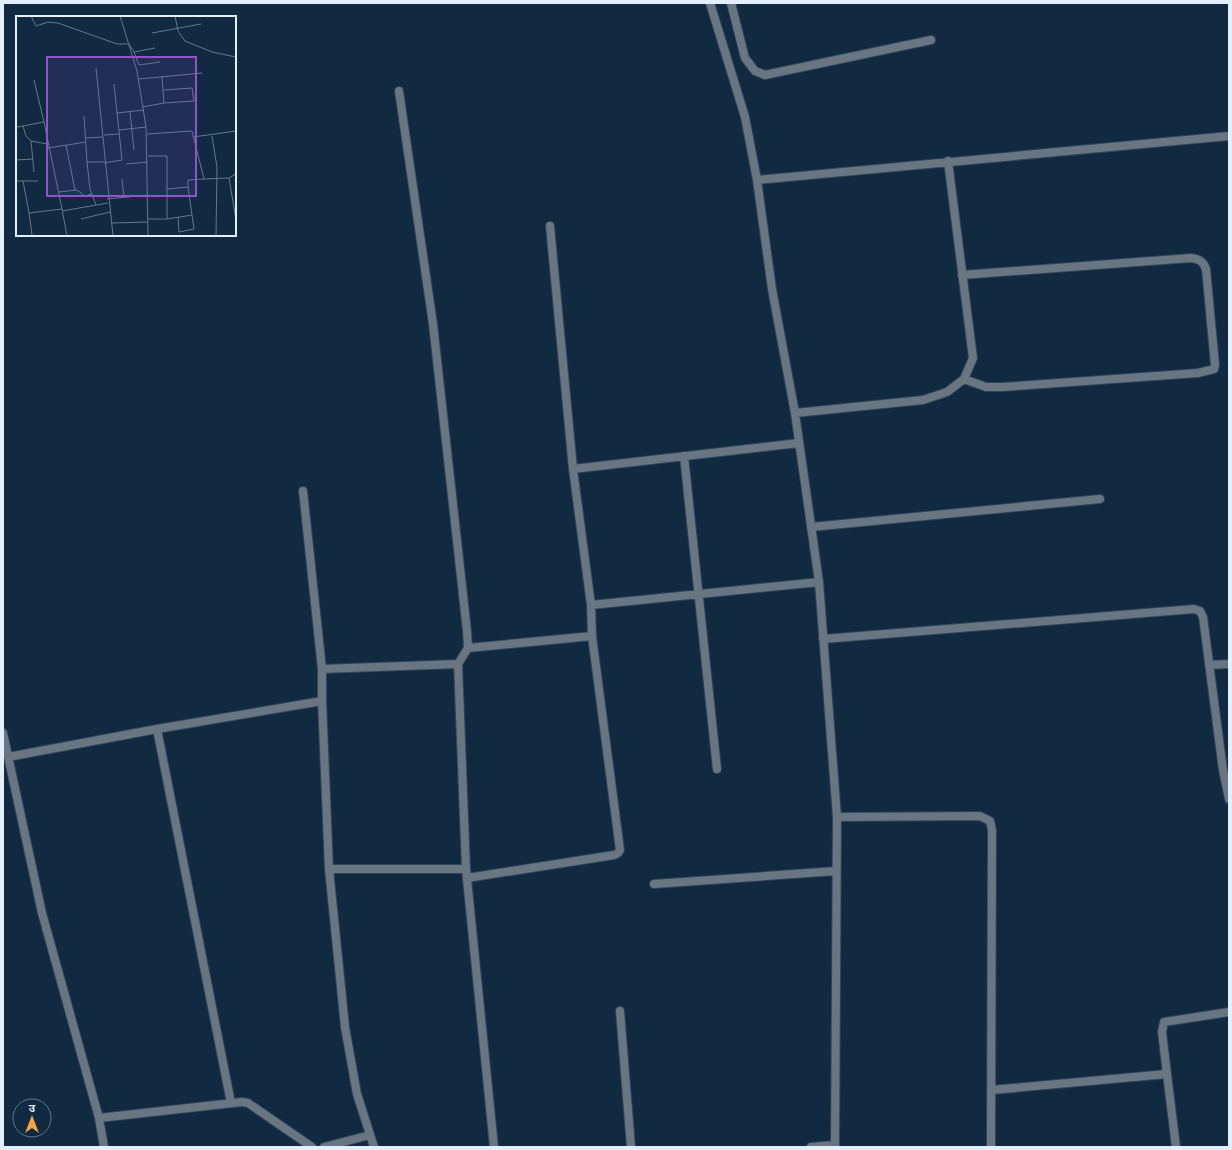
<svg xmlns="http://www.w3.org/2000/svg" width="1232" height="1150" viewBox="0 0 1232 1150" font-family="Montserrat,'Noto Sans Devanagari',sans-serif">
	<rect width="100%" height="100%" fill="#112941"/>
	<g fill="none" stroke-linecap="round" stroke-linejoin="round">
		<defs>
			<path id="service" d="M811,527L1100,499"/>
			<path id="minor" d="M710,3L745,117L757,180L772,289L795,413L819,582L837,817L835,1147
				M731,3L745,58L755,71L765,75L931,40
				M399,91L433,324L467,631L468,648L458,664L466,869L494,1147
				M757,180L1229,136
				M962,275L1191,258C1199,259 1203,261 1206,269L1215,365L1214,369L1198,373L1003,387H986L964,379
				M795,413L923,400L947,392L964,379L973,358L948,161
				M684,456L717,769
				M573,469L799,443
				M303,491L322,669V701L329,869
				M591,605L819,582
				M823,639L1194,609L1200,611L1203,617L1223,770L1229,799
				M468,648L592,636
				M1209,665L1229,664
				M322,669L458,664
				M157,729L231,1103
				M3,733L42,913L99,1118L104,1147
				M8,757L157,729L322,701
				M837,817L980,816L990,821L992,830L991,1147
				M467,878L614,855L618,853L620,850L592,636L591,605L573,469L550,226
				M654,884L836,871
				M620,1011L631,1147
				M1167,1074L1176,1147
				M992,1090L1167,1074L1162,1032L1164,1022L1229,1012
				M99,1118L242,1102L248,1103L312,1147
				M324,1147L370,1135
				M374,1147L357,1094L345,1027L329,869H466
				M811,1147L835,1145"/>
		</defs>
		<use href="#service" stroke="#2e455b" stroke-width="10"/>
		<use href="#minor" stroke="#2e455b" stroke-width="10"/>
		<use href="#service" stroke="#6a7582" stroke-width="8"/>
		<use href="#minor" stroke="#6a7582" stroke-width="8"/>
	</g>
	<g transform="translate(16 16)">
		<rect width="220" height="220" fill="#112941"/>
		<path fill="none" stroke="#65788c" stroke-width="1" d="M15,0L20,10L32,6L42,7L101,28H113L118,36L139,32M104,0L121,55L130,111L132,220M159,0L162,15L169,25L196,36L220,41M136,17L185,8M118,36L123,49L144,46M80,52L97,220M123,63L186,57M18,64L28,106M148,74L176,72L178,85L148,87M127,91L148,87L146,60M114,96L118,134M101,97L128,94M68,100L71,146M7,110L28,106L46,193M0,111L7,110L10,120L15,125L31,128M103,114L130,111M131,118L176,115L188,163L213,162L220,158M88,119L103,118M196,120L201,151L200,220M177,121L220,115M70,122L87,121M15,125L18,156M50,129L59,174M32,132L70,126M0,144L17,143M88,147L106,144L98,68M110,148L132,146M213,162L220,204M106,163L108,182M0,165H22M7,165L13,197M151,173L172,171V164L188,163M43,176L61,174L69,180L76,178M91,183L132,179M80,189L74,173L71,146H88M46,195L92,187M162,201L163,216L178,213L176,199M65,203L94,196M132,203H151V140H132M151,203L176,199L172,171M96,207L132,206M16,219L13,197L46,193L51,220"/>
		<path fill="#9053cb" fill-opacity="0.15" stroke="#9053cb" stroke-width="2" d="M31,41H180V180H31Z"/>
		<rect width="220" height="220" fill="none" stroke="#e3effc" stroke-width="2"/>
	</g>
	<rect width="1232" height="1150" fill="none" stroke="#e3effc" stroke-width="8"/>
	<g transform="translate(32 1118)"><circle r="19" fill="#112941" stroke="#65788c"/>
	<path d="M0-3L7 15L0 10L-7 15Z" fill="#f1a63f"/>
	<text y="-6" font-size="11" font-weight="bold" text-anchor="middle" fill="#e3effc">उ</text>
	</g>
</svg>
